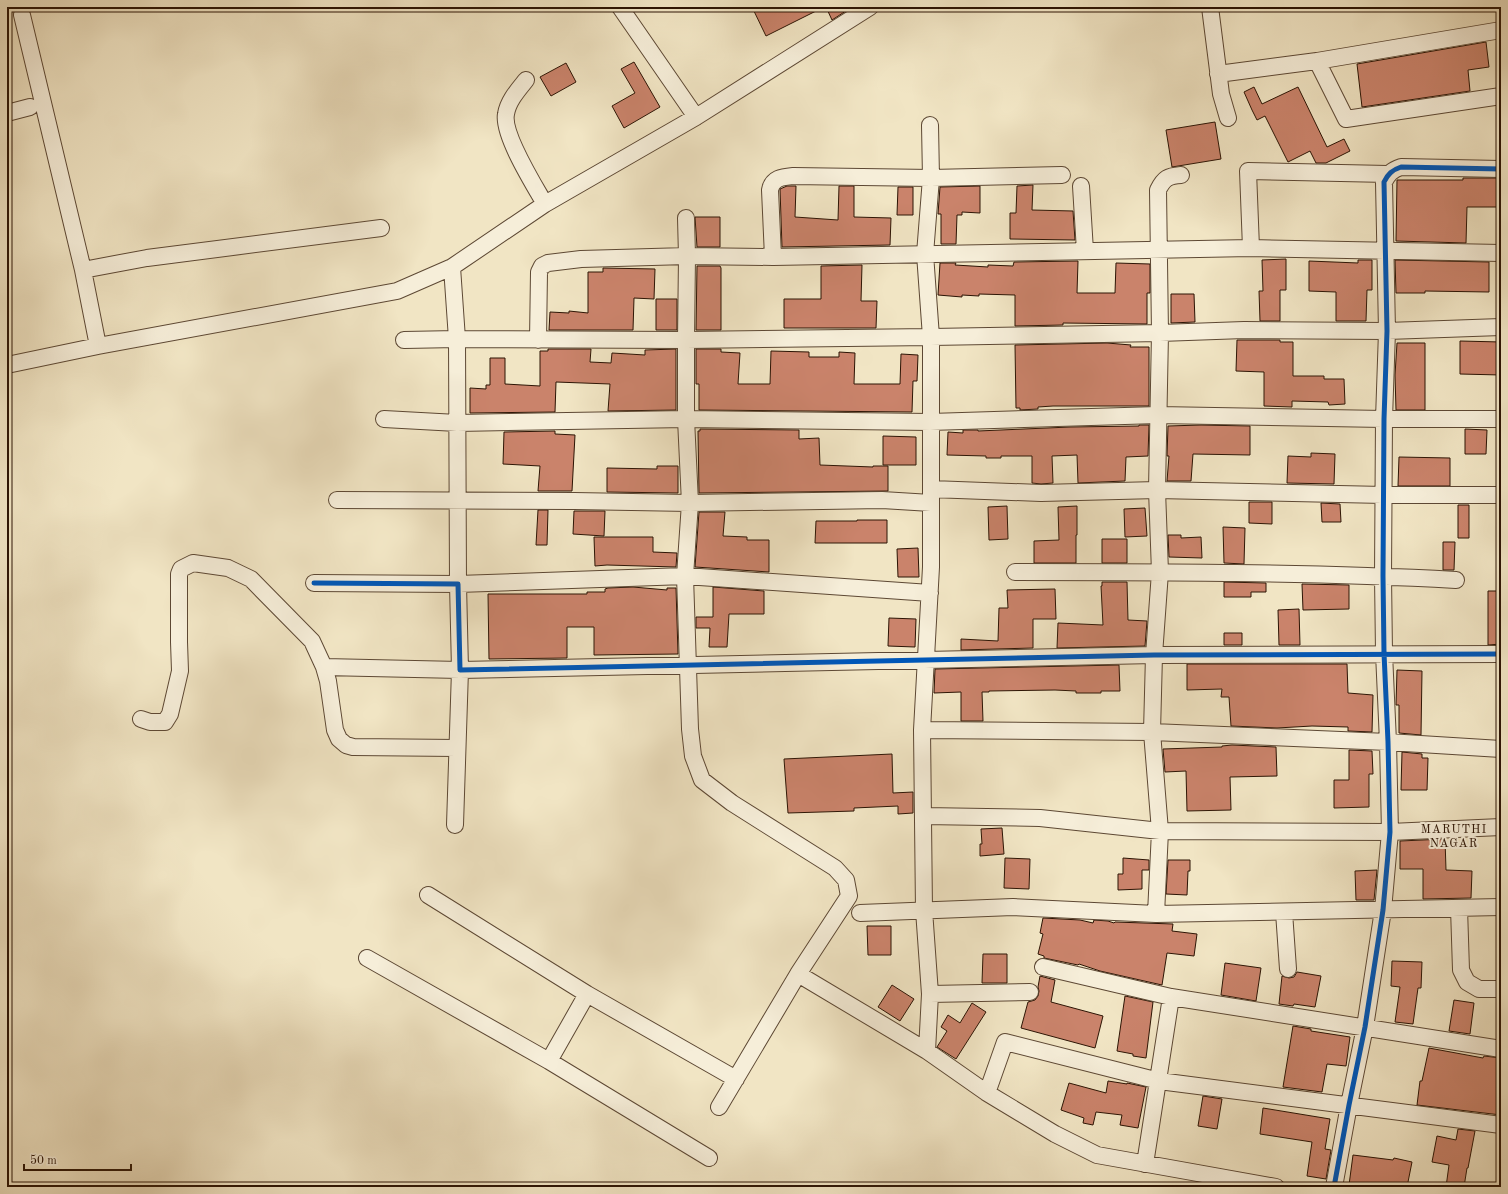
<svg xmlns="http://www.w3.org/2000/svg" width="1508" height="1194" viewBox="0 0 1508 1194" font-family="'Old Standard TT',serif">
	<rect width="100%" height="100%" fill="#f1e5c4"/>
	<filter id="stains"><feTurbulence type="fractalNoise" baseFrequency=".005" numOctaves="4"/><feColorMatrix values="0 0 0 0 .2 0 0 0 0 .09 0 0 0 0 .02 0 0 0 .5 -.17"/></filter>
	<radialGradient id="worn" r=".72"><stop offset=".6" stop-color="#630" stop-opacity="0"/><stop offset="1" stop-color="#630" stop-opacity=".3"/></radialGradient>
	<path fill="#ca836b" stroke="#2c1404" d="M752,7H824L766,36Z
		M826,7H852L832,20Z
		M1486,42L1489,67L1468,70L1470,91L1362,107L1357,64Z
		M634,62L660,107L624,128L612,106L635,93L621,69Z
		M566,63L576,82L551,96L540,77Z
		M1254,87L1262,104L1298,87L1327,147L1344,139L1350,151L1326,163H1316L1310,151L1288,162L1265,116L1257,120L1252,110L1244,92Z
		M1215,122L1221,159L1172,167L1166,130Z
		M1463,178H1501V207H1467L1466,243L1396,241L1397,180H1463Z
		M1033,185L1032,210L1073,211L1075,240L1010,239V213H1016L1017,186Z
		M787,186H796L795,217L838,220L839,186H854V217L891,218L890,245L782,247L780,189Z
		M980,186V213L962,212V215H957L956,244H941V214H938L940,187Z
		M898,187H913V215H897Z
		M695,217H720V247H697Z
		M1286,259V290H1280V321H1260L1259,291H1263L1262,260Z
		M1358,260H1372V290H1367L1366,321H1336V292L1309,291V261L1358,263Z
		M1395,260L1489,262V292L1425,291V293H1396Z
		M1078,261L1077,293H1115L1116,263L1150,264V293H1147V324L1063,323V325L1015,326V295L979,294V296L962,295V297L938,295L940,263H956L955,265L988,267V265L1013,266L1014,262Z
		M862,265L861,301H877L876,328H784V299H821V266Z
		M697,266H720L721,268V330H696Z
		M603,268L655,269L654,299L634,298L633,330H549L550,312L569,313V311L588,313V272H603Z
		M1171,294H1194L1195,322L1171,323Z
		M656,299H677V330H656Z
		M1237,340H1280V342H1293V376H1324V379H1344L1345,404L1329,405L1328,402L1292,401V407L1264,406V372L1236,371Z
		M1460,341L1501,342V375L1460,374Z
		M1107,343L1131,345L1130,347H1149V406H1053L1038,407V409L1020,410V408H1016L1015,345Z
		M1397,343H1425V410H1396L1395,375Z
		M548,349H591L590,362L611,363L612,353L645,355V350L676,349V410L608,411L610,384L556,382L555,412L470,413V388L486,389V385H490V358H505V384L540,386V351H548Z
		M696,349H721V352L740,353L738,384H770L771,351L809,352V357H839V352L855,353L854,384H900L901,354L918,355L917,381H913L912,412L699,410V384H696Z
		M1139,425H1149L1148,456L1126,457L1125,481L1078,483L1077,455L1052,456L1053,483L1041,484L1032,483V456H1001V458H986V456L947,455L948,432L963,433V430H978V431L1070,427L1139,426Z
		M1201,425L1250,426V455L1193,454L1191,481H1167L1169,456H1167L1168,426Z
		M700,429L799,430V439L819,438L820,465L873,467V466H888V491L699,493L698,431H700Z
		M1465,429L1487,430L1486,454H1465Z
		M555,431V434L575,435L572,491H538L540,466L503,464L504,432Z
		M883,436L916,437V465H883Z
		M1311,453L1335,454L1334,484L1287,483L1288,456L1311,457Z
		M1399,457L1450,458V486H1398Z
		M657,466H678V493L607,492V468L657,469Z
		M1249,502H1272V524L1249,523Z
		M1321,503L1340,504L1341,522H1322Z
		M1458,505H1469V538H1458Z
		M1007,506L1008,539L989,540L988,507Z
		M1077,506V535H1076V563H1034V541L1059,540L1058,507Z
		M1145,508L1147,536L1125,537L1124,509Z
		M538,510H548L547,545H536Z
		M574,511H605L604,536L573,534Z
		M699,512H725L723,536L747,537V540H769V572L695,567Z
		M857,520H887V543H815L816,521H857Z
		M1223,527L1245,528L1244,564L1224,563Z
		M1168,535H1181V538L1201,537L1202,558L1169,557Z
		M594,537H653V552L677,553L676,567L607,565L595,566Z
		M1102,539H1127V563H1102Z
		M1443,542H1455L1454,570H1443Z
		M918,548L919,577H898L897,549Z
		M1102,582H1127L1128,620L1147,621L1145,646L1057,648L1058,623L1103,625L1101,586H1102Z
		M1224,582L1266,583V592H1251V597H1224Z
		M1302,584L1349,585V609L1303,610Z
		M633,587L667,590V588H676L678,654L594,655V627H567V658L489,659L488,594H587V592H605V589L608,588Z
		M713,587L764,591V614H729L727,647H709L710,628H696V617H713Z
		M1055,589L1056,619H1033V648L961,650V639L998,641L999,608H1008L1007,590Z
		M1488,591H1501V644L1488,645Z
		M1299,609L1300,645H1279L1278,610Z
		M889,618L916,619L915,647L888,646Z
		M1224,633H1242V645H1224Z
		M1187,664H1347L1348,693L1373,695L1372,732L1348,731V727L1312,726L1277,728L1231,726L1229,697H1221L1222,689L1187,690Z
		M1119,665L1120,691H1101V693H1076V691L1055,690L989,691V692H982L983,721H961V692L934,693L935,669Z
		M1397,670L1422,671L1421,735L1399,733V705H1396Z
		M1232,745L1276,747L1277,776L1230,777L1231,810L1187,811L1186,771L1165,772L1163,749L1222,747V746Z
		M1349,750L1372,751L1373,774H1369V807L1334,808V780H1349Z
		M1402,752L1422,754V758H1428L1427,790H1401Z
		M892,754L893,793L913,792V813L898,814V806L854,808V811L788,813L784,759Z
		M1002,828L1004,854L980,856V844H982L981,829Z
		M1445,839L1446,870L1472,871L1471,898L1423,899V869H1400V841Z
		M1005,858L1030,859L1029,889L1004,888Z
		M1123,858L1149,860V870H1142V889L1118,890V874H1123Z
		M1168,860H1190V871H1188L1187,895L1166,894Z
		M1377,870L1374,900H1356L1355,871Z
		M1043,918L1080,920L1093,923L1094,920L1108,921L1114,923L1115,922L1173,924L1172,931L1197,934L1194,956L1167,953L1162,985L1100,971L1079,964L1078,965L1044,958V956L1038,954L1043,934L1040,933Z
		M867,926H891V955H868Z
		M983,954H1007V983H982Z
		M1392,961L1422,962L1421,988H1418L1413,1024L1395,1022L1400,987L1391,986Z
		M1225,963L1261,968L1256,1001L1221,995Z
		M1297,972L1321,976L1315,1007L1294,1004L1293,1006L1279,1004L1282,976L1289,978L1294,977Z
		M1040,976L1055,980L1051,1002L1103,1016L1095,1048L1021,1028L1028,1002L1035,1000L1038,996L1039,991L1038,987Z
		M892,985L914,999L900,1021L878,1007Z
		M1125,996L1153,1002L1146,1058L1133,1056V1054L1117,1051Z
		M1454,1000L1474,1003L1470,1034L1449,1031Z
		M972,1003L986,1012L956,1059L937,1047L947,1031L941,1027L948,1015L960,1023Z
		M1293,1026L1311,1029V1031L1350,1037L1346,1066L1327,1064L1322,1092L1283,1087Z
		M1429,1048L1483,1058L1484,1056L1501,1058V1115L1417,1105L1420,1081H1422Z
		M1108,1081L1127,1084V1083L1146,1087L1138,1128L1120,1125L1122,1115L1096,1112L1093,1125L1083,1123L1084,1118L1061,1110L1069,1083L1106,1093Z
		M1203,1096L1222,1099L1217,1129L1198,1126Z
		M1263,1108L1330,1119L1325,1149L1331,1150L1326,1179L1307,1176L1312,1142L1260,1134Z
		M1458,1129L1475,1131L1468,1168H1467L1464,1187H1446L1449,1165L1432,1162L1437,1136L1456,1140Z
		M1353,1155L1393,1160L1394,1158L1412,1162L1407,1187H1363L1349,1185Z"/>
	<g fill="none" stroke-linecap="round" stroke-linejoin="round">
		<defs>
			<path id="minor" d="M620,7L696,117
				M1210,7L1221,94L1228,118
				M22,15L83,270L98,346
				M1317,61L1501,30
				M1218,74L1317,61L1346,119L1501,96
				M526,80C518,90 508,101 506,114C502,134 534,185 545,204
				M7,113L30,107
				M1081,186L1085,251
				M686,218L687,256L686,340V419L690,503L685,576L690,729L693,756L702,780L732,803L835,868L846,880L849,896L798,974L719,1107
				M1251,248L1248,171L1388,174
				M773,257L770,190C772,178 782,177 793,176L931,178L1062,175
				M452,267L457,339L458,584L685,576L930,593
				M83,270L147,258L381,228
				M404,340L457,339L686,340L931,337L1160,333L1244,330L1387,331L1501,327
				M538,340L539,272L542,266L548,263L581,259L687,256L773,257L1251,248L1501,253
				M7,365L98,346L397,291L452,267L545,204L696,117L870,7
				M384,419L457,423L686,419L930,422L1158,415L1384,419H1501
				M931,489L1041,493L1157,490L1384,495H1501
				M337,500L574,501L690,503L882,500L931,503
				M1015,572C1162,572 1309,572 1456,580
				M314,583L458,584L460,670L1154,655L1501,654
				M324,667L460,670L455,825
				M141,719L150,722H165L170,714L180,671L179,642V574L181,569L193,563L228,568L251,579L312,641L324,667L328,681L335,730L339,739L346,745L353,747L457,748
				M922,730L1152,732L1388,742L1501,749
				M924,816L1040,818L1160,831L1390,832L1501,827
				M428,895L587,994L736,1079
				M1459,908L1461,970L1467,982L1479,989H1501
				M1284,912L1288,969
				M860,913L1013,907L1156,914L1501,907
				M1156,914L1160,831L1152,732L1154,655L1160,572L1157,490L1160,333L1158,190C1164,178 1168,176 1181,175
				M367,958L549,1061L709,1158
				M1043,967L1171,997L1501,1049
				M798,974L927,1051L987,1093L1055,1134L1097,1155L1276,1187
				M930,994L1030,992
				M927,1051L930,994L924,910L922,730L931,567V337L925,254L931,178L930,125
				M549,1061L587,994
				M987,1093L1005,1042L1159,1081L1501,1125
				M1145,1164L1171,997
				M1334,1187L1349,1105L1365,1027L1383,910L1390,832L1388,742L1384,653L1383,576L1384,419L1387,331L1384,182C1388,174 1392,170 1401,167L1501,169"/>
		</defs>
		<use href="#minor" stroke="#5d4834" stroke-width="18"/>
		<use href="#minor" stroke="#f6eed9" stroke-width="16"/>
		<defs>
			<path id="cycleway" d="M314,583L458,584L460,670L1154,655L1501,654
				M1334,1187L1349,1105L1365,1027L1383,910L1390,832L1388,742L1384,653L1383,576L1384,419L1387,331L1384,182C1388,174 1392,170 1401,167L1501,169"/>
		</defs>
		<use href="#cycleway" stroke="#f6eed9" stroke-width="8"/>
		<use href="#cycleway" stroke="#0057b8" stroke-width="5"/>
	</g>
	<g text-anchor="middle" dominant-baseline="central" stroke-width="4" stroke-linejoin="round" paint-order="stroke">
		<g font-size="12" letter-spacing="1" fill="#2c1404" stroke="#f6eed9">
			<text x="1454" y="830">MARUTHI<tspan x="1454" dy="14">NAGAR</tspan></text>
		</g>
	</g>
	<rect width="1508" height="1194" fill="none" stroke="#f1e5c4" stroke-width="24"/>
	<rect x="8" y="8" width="1492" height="1178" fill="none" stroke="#2c1404" stroke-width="2"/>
	<rect x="12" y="12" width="1484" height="1170" fill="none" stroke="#2c1404"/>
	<path d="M24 1164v6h107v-6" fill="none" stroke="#2c1404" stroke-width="2"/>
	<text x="30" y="1164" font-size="12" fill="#2c1404" stroke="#f6eed9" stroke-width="3" paint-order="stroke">50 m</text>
	<rect width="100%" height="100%" filter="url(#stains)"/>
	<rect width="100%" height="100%" fill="url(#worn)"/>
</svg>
